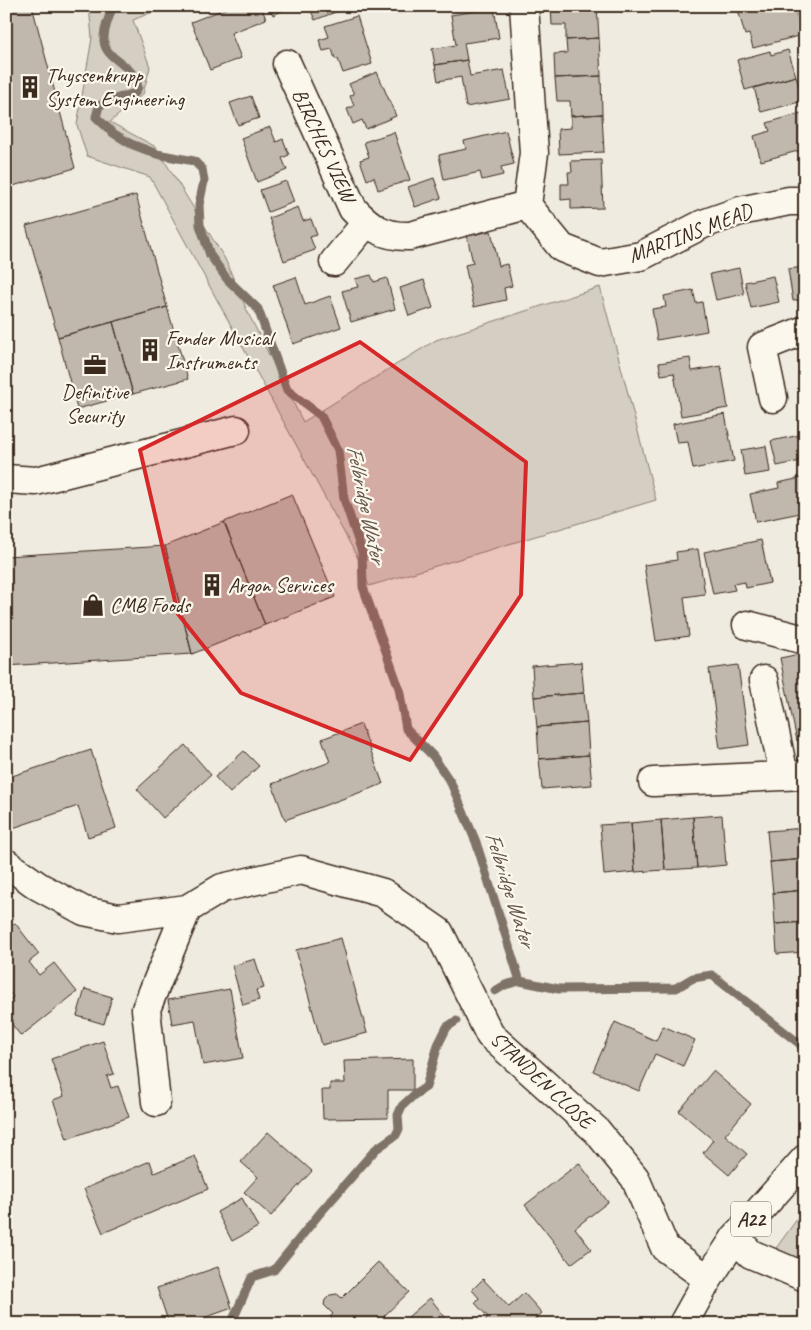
<svg xmlns="http://www.w3.org/2000/svg" width="811" height="1330" viewBox="0 0 811 1330" font-family="Caveat,sans-serif">
	<rect width="100%" height="100%" fill="#f0ebe0"/>
	<filter id="ink" filterUnits="userSpaceOnUse"><feTurbulence type="fractalNoise" baseFrequency=".02" numOctaves="2"/><feDisplacementMap in="SourceGraphic" scale="10" xChannelSelector="R" yChannelSelector="G"/><feConvolveMatrix kernelMatrix="1 2 1 2 8 2 1 2 1" color-interpolation-filters="sRGB"/></filter>
	<g filter="url(#ink)">
		<path fill="#d5cec3" stroke="#887c70" d="M89,6H167L133,20L150,67L143,94L110,122L156,147L225,259L249,315L303,422L436,340L600,287L656,500L369,586L359,560L150,177L87,156L77,125L92,38Z
			M805,1208V1264L774,1251Z"/>
		<g fill="none" stroke-linecap="round" stroke-linejoin="round">
			<path stroke="#7f7367" stroke-width="9" d="M112,6C110,18 103,28 104,41C105,57 126,63 134,76C136,79 137,84 138,87L135,93L108,101L99,106L96,117L113,133L131,144L157,154L194,161L202,169L204,181L199,205L200,225L210,255L227,279L258,309L287,390L321,416L338,450L344,499L362,552L363,587L399,688L406,729L433,756L451,783L476,842L520,981L505,985L495,991
				M520,981L559,989L676,988L693,978L712,975L805,1048
				M231,1324L252,1277L274,1270L320,1213L376,1149L396,1135L399,1129L398,1115L402,1106L414,1095L426,1087L438,1045L447,1027L456,1021"/>
		</g>
		<path fill="#c0b8ad" stroke="#3b2a1e" d="M6,6H32L75,168L6,188Z
			M232,6H261L266,19L231,33L241,58L210,70L191,22Z
			M269,6H293L273,15Z
			M309,6H342L343,9L315,20Z
			M551,6H597L599,38L566,40V25H552Z
			M737,6H794L802,35L753,48L749,34L745,35Z
			M494,8L499,38L464,43L467,60L435,65L432,49L456,45L451,15Z
			M357,16L372,64L343,73L338,59H335L332,49L323,51L319,40L329,37L325,26Z
			M599,38L601,76L555,78L554,54L567,53L566,40Z
			M788,50L796,76L745,90L737,60L770,51L771,55Z
			M467,60L470,76L504,70L510,99L466,107L461,77L438,81L435,65Z
			M377,72L396,116L366,129L362,120L353,124L347,109L354,106L350,96L354,94L349,84Z
			M601,76L602,114L571,116L570,101H557L555,78Z
			M796,76L803,101L761,112L754,88Z
			M251,96L259,118L238,125L230,103Z
			M801,113L805,125V149L761,161L754,136L770,131L767,123Z
			M602,114L604,152L559,154L558,129L571,128V116Z
			M270,127L276,142L283,139L289,155L282,158L287,170L257,182L241,138Z
			M506,131L514,164L501,167L503,175L482,180L480,172L444,180L439,155L466,149L464,141Z
			M394,132L410,180L378,190L374,177L367,180L360,160L369,157L364,142Z
			M601,160L603,208L571,209V199L561,200V184H569L568,172H572L571,161Z
			M434,178L441,198L415,207L408,187Z
			M286,181L294,202L268,212L260,190Z
			M136,195L167,307L58,337L26,226Z
			M298,207L303,221L311,219L317,235L310,237L315,250L284,261L269,218Z
			M491,231L499,266L507,264L512,286L504,288L506,300L474,307L465,265L473,263L467,236Z
			M805,267V299L793,301L788,269Z
			M739,268L744,294L716,300L710,274Z
			M371,275L374,282L387,278L395,309L351,322L342,291L358,287L355,279Z
			M773,276L779,302L751,308L745,282Z
			M296,277L305,305L330,296L341,327L293,344L273,285Z
			M424,280L433,308L409,316L400,288Z
			M693,290L696,303L702,302L707,331L657,340L652,309L666,307L664,296Z
			M167,307L188,379L133,394L113,322Z
			M113,322L133,394L77,409L58,337Z
			M690,358L692,371L721,366L728,408L681,416L674,373L661,375L659,363Z
			M805,411V429L801,412Z
			M725,414L734,461L693,469L688,442L677,443L673,424Z
			M805,434V460L777,466L771,441Z
			M766,446L770,472L745,476L741,450Z
			M805,477V512L756,522L750,494L779,488L778,483Z
			M292,494L335,597L265,625L224,522Z
			M224,522L265,625L192,654L165,546Z
			M761,540L770,583L746,588L745,582L733,584L735,590L713,594L704,552Z
			M165,546L192,654L6,666V556Z
			M698,549L705,594L684,597L689,636L656,641L644,565L677,560L676,552Z
			M805,653V739L797,741L780,658Z
			M581,662L584,693L534,697L532,666Z
			M738,665L749,745L720,749L709,669Z
			M584,693L587,723L537,727L534,697Z
			M587,723L589,755L539,759L537,727Z
			M361,724L383,784L285,820L272,784L330,762L322,739Z
			M185,745L211,775L163,818L137,789Z
			M91,750L116,828L88,837L78,806L13,828L6,807V778Z
			M244,751L259,766L230,793L215,777Z
			M589,755L592,785L542,789L539,759Z
			M722,815L726,865L697,868L693,817Z
			M693,817L697,868L665,870L661,820Z
			M661,820L665,870L635,872L631,823Z
			M631,823L635,872L604,875L600,825Z
			M805,828V859L770,862L767,831Z
			M805,859V890L773,893L770,862Z
			M805,890V922L775,924L773,893Z
			M805,922V952L777,954L775,924Z
			M15,923L39,954L29,962L39,975L54,963L77,992L21,1036L6,1017V1002L13,997L6,988V929Z
			M341,938L367,1033L322,1045L296,950Z
			M255,959L264,988L256,990L259,1000L243,1005L232,966Z
			M85,989L112,997L104,1024L77,1016Z
			M230,989L243,1058L203,1065L195,1020L172,1024L168,1000Z
			M615,1022L656,1041L663,1026L695,1040L683,1066L655,1054L639,1091L593,1071Z
			M103,1041L114,1074L107,1076L111,1088L118,1086L129,1117L67,1139L53,1100L64,1096L51,1059Z
			M413,1059V1090H388V1118L323,1119L322,1090H330V1083H345L344,1061Z
			M713,1071L751,1104L725,1135L747,1154L729,1175L703,1153L713,1140L679,1111Z
			M268,1132L312,1171L271,1216L244,1192L258,1177L241,1162Z
			M195,1156L208,1189L103,1233L84,1189L150,1161L154,1173Z
			M579,1163L608,1202L575,1228L591,1249L571,1264L525,1205Z
			M242,1198L258,1227L232,1241L217,1212Z
			M378,1262L409,1292L384,1316L388,1320L385,1324H337L330,1317L333,1314L324,1305L325,1300L330,1295L337,1294L342,1298Z
			M218,1267L232,1308L187,1324H169L157,1288Z
			M483,1279L509,1307L524,1293L542,1313L530,1324H481L488,1317L475,1303L479,1298L472,1290Z
			M430,1298L449,1322L447,1324H413L408,1317Z"/>
		<g fill="none" stroke-linecap="round" stroke-linejoin="round">
			<defs>
				<path id="minor" d="M524,6L534,153L527,205L562,248L600,263L641,256L703,224L740,211L789,201H805
					M287,64L353,209C370,227 384,237 410,236L527,205
					M334,262L366,223
					M773,398L762,347L805,330
					M6,479L36,481L236,430
					M747,625L805,640
					M764,680L784,775
					M653,782L805,775
					M6,863L38,886L84,911L118,918L187,909L222,888L301,870L383,893L439,932L490,1035L597,1131L635,1178L665,1248L708,1279
					M156,1102L146,1009L187,909
					M735,1238L751,1254L805,1277"/>
				<path id="highway" d="M683,1324L708,1279L735,1238L805,1159"/>
			</defs>
			<use href="#minor" stroke="#3b2a1e" stroke-width="31"/>
			<use href="#highway" stroke="#3b2a1e" stroke-width="31"/>
			<use href="#minor" stroke="#fbf7ec" stroke-width="28"/>
			<use href="#highway" stroke="#fbf7ec" stroke-width="28"/>
		</g>
	</g>
	<path fill="#d62828" fill-opacity="0.2" stroke="#d62828" stroke-width="4" stroke-linejoin="round" d="M360,342L526,462L521,595L410,760L241,693L178,614L140,450Z"/>
	<defs>
		<symbol id="building-bare" viewBox="-9 -9 18 18"><path d="M-4-6H4V6H1V3H-1V6H-4ZM-2.5-4.3h1.7v1.8h-1.7ZM.8-4.3h1.7v1.8H.8ZM-2.5-1h1.7V.8h-1.7ZM.8-1h1.7V.8H.8Z" fill="#3b2a1e" stroke="#fbf7ec" stroke-width="2.5" paint-order="stroke"/></symbol>
		<symbol id="office-bare" viewBox="-9 -9 18 18"><path d="M-6-3h4V-5.5h4V-3h4V5H-6ZM-1-4.5V-3h2v-1.5ZM-6 0V1H6V0Z" fill="#3b2a1e" stroke="#fbf7ec" stroke-width="2.5" paint-order="stroke"/></symbol>
		<symbol id="shop-bare" viewBox="-9 -9 18 18"><path d="M-5-2.5h2.3a2.7 3.5 0 0 1 5.4 0H5L5.5 6h-11ZM-1.5-2.5h3a1.5 2.3 0 0 0-3 0Z" fill="#3b2a1e" stroke="#fbf7ec" stroke-width="2.5" paint-order="stroke"/></symbol>
	</defs>
	<g fill-rule="evenodd">
		<use href="#building-bare" x="14" y="71" width="32" height="32"/>
		<use href="#building-bare" x="134" y="334" width="32" height="32"/>
		<use href="#office-bare" x="79" y="349" width="32" height="32"/>
		<use href="#building-bare" x="196" y="569" width="32" height="32"/>
		<use href="#shop-bare" x="77" y="589" width="32" height="32"/>
	</g>
	<g text-anchor="middle" dominant-baseline="central" stroke-width="4.5" stroke-linejoin="round" paint-order="stroke">
		<rect fill="#fbf7ec" stroke="#75685c" stroke-width="1" x="731" y="1201.5" width="40" height="35" rx="4"/>
		<g font-size="20" font-weight="bold" fill="#3b2a1e">
			<text x="751" y="1219">A22</text>
		</g>
		<g font-size="21" fill="#3b2a1e" stroke="#fbf7ec" text-anchor="start">
			<text x="46" y="75">Thyssenkrupp<tspan x="46" dy="24">System Engineering</tspan></text>
			<text x="166" y="338">Fender Musical<tspan x="166" dy="24">Instruments</tspan></text>
			<text x="95" y="392" text-anchor="middle">Definitive<tspan x="95" dy="24">Security</tspan></text>
			<text x="228" y="585">Argon Services</text>
			<text x="110" y="605">CMB Foods</text>
		</g>
		<g font-size="21" fill="#3b2a1e" stroke="#fbf7ec">
			<text transform="translate(324 145) rotate(65)">BIRCHES VIEW</text>
			<text transform="translate(690 233) rotate(-21)">MARTINS MEAD</text>
			<text transform="translate(542 1080) rotate(43)">STANDEN CLOSE</text>
		</g>
		<g font-size="22" font-style="italic" fill="#635448" stroke="#fbf7ec">
			<text transform="translate(366 504) rotate(78)">Felbridge Water</text>
			<text transform="translate(510 889) rotate(72)">Felbridge Water</text>
		</g>
	</g>
	<rect width="811" height="1330" fill="none" stroke="#fbf7ec" stroke-width="25"/>
	<rect x="12" y="12" width="786" height="1305" fill="none" stroke="#3b2a1e" stroke-width="2" filter="url(#ink)"/>
</svg>
